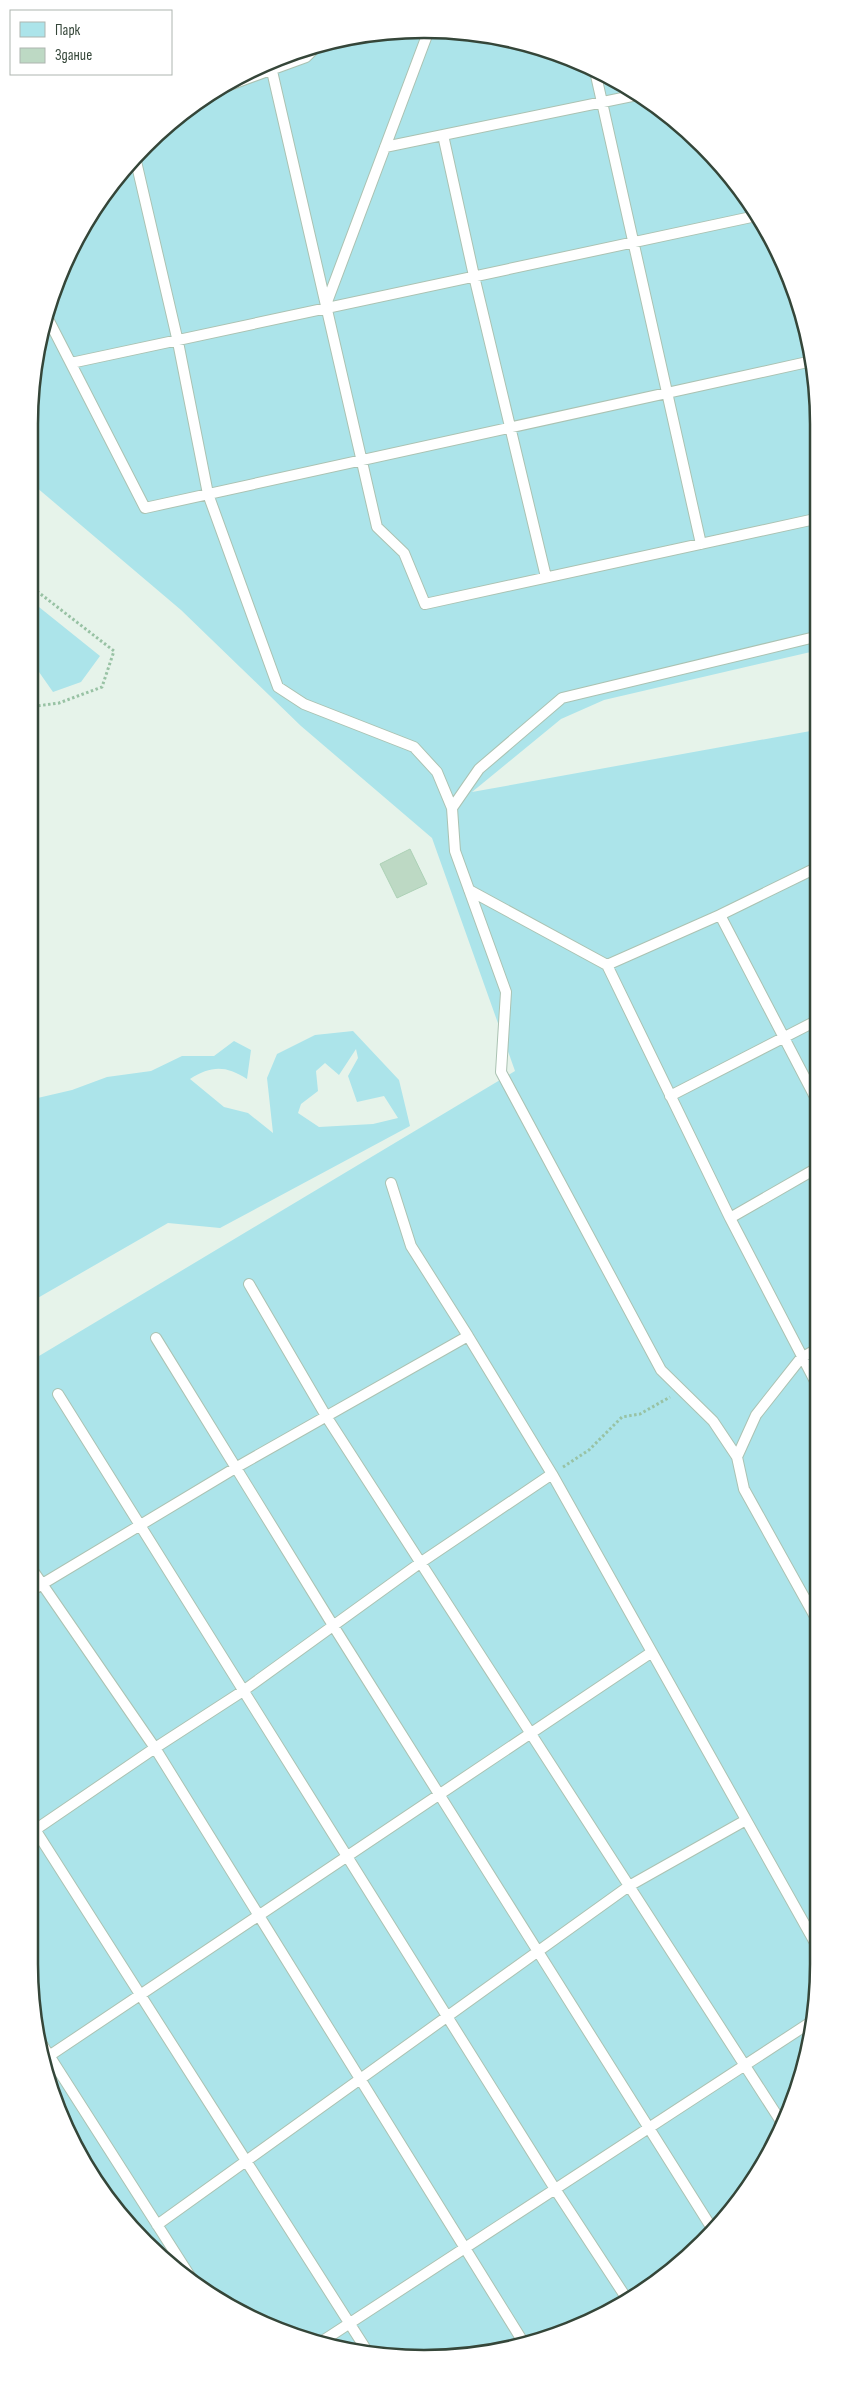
<svg xmlns="http://www.w3.org/2000/svg" width="847" height="2387" viewBox="0 0 847 2387" font-family="'Sofia Sans Condensed',sans-serif">
	<rect width="100%" height="100%" fill="#e6f3ea"/>
	<path fill="#ace4ea" fill-rule="evenodd" d="M449,30L525,42L621,82L720,163L778,249L815,372V651L604,700L561,719L472,792L816,730L818,1964L805,2065L752,2183L703,2242L643,2292L525,2345L450,2357L372,2355L249,2317L183,2277L127,2224L59,2114L36,2040L29,1963V1362L515,1071L432,838L301,726L181,610L29,481V423L42,322L69,249L110,183L163,127L226,82L296,50L372,32Z
		M29,599L100,656L81,682L53,692L39,672L29,673Z
		M353,1031L399,1080L410,1126L220,1228L168,1223L29,1303V1100L72,1090L107,1077L151,1071L182,1056H214L234,1041L251,1050L247,1079C225,1065 211,1066 190,1079L224,1107L248,1113L273,1133L267,1078L277,1054L315,1035ZM356,1049L358,1058L348,1076L357,1102L384,1096L398,1118L373,1124L319,1127L298,1113L301,1104L318,1091L316,1071L325,1063L339,1075Z"/>
	<path fill="#bdd9c4" stroke="#add1b6" d="M410,849L427,884L397,898L380,864Z"/>
	<g fill="none" stroke-linecap="round" stroke-linejoin="round">
		<defs>
			<path id="service" d="M272,71L377,527L404,553L425,604L815,519
				M595,71L701,544
				M213,91L306,57L318,45
				M443,135L474,276L546,577
				M385,147L637,95
				M135,157L178,342L208,494L278,687L304,704L414,747L437,772L452,808L455,851L506,992L501,1072L661,1370L713,1421L737,1457
				M327,302L429,30
				M45,313L145,508L812,361
				M71,363L756,216
				M452,808L479,769L562,698L815,637
				M469,890L607,965L730,1218L817,1385
				M720,915L816,1099
				M607,965L720,915L816,868
				M670,1096L816,1021
				M391,1183L411,1246L468,1336
				M730,1218L817,1168
				M249,1284L326,1416L780,2120
				M156,1338L334,1627L713,2230
				M817,1349L801,1358L756,1415L737,1457L744,1489L818,1622
				M58,1394L555,2189L627,2299
				M29,1565L155,1748L525,2345
				M29,1592L237,1467L468,1336L552,1474L818,1948
				M29,1820L369,2354
				M29,1834L155,1748L243,1691L420,1563L552,1474
				M36,2035L195,2284
				M49,2056L652,1652
				M157,2225L629,1886L746,1820
				M324,2340L811,2022"/>
		</defs>
		<use href="#service" stroke="#abc2b2" stroke-width="12"/>
		<path stroke="#98c2a4" stroke-width="3" stroke-dasharray="2.5 2.5" stroke-linecap="butt" d="M29,585L114,651L102,687L59,703L29,707
			M563,1467L589,1450L622,1417L640,1414L670,1397"/>
		<use href="#service" stroke="#fff" stroke-width="10"/>
	</g>
	<path d="M0 0H847V2387H0ZM424 38H424A386 386 0 0 1 810 424V1964A386 386 0 0 1 424 2350H424A386 386 0 0 1 38 1964V424A386 386 0 0 1 424 38Z" fill="#fff" fill-rule="evenodd"/>
	<path fill="none" stroke="#354639" stroke-width="2.5" d="M424 38H424A386 386 0 0 1 810 424V1964A386 386 0 0 1 424 2350H424A386 386 0 0 1 38 1964V424A386 386 0 0 1 424 38Z"/>
	<rect x="10" y="10" width="162" height="65" fill="#ffffff" stroke="#aeb5b0"/>
	<rect x="20" y="22" width="25" height="15" fill="#ace4ea" stroke="#aeb5b0"/>
	<text x="55" y="35" font-size="15" fill="#354639">Парк</text>
	<rect x="20" y="48" width="25" height="15" fill="#bdd9c4" stroke="#aeb5b0"/>
	<text x="55" y="60" font-size="15" fill="#354639">Здание</text>
</svg>
